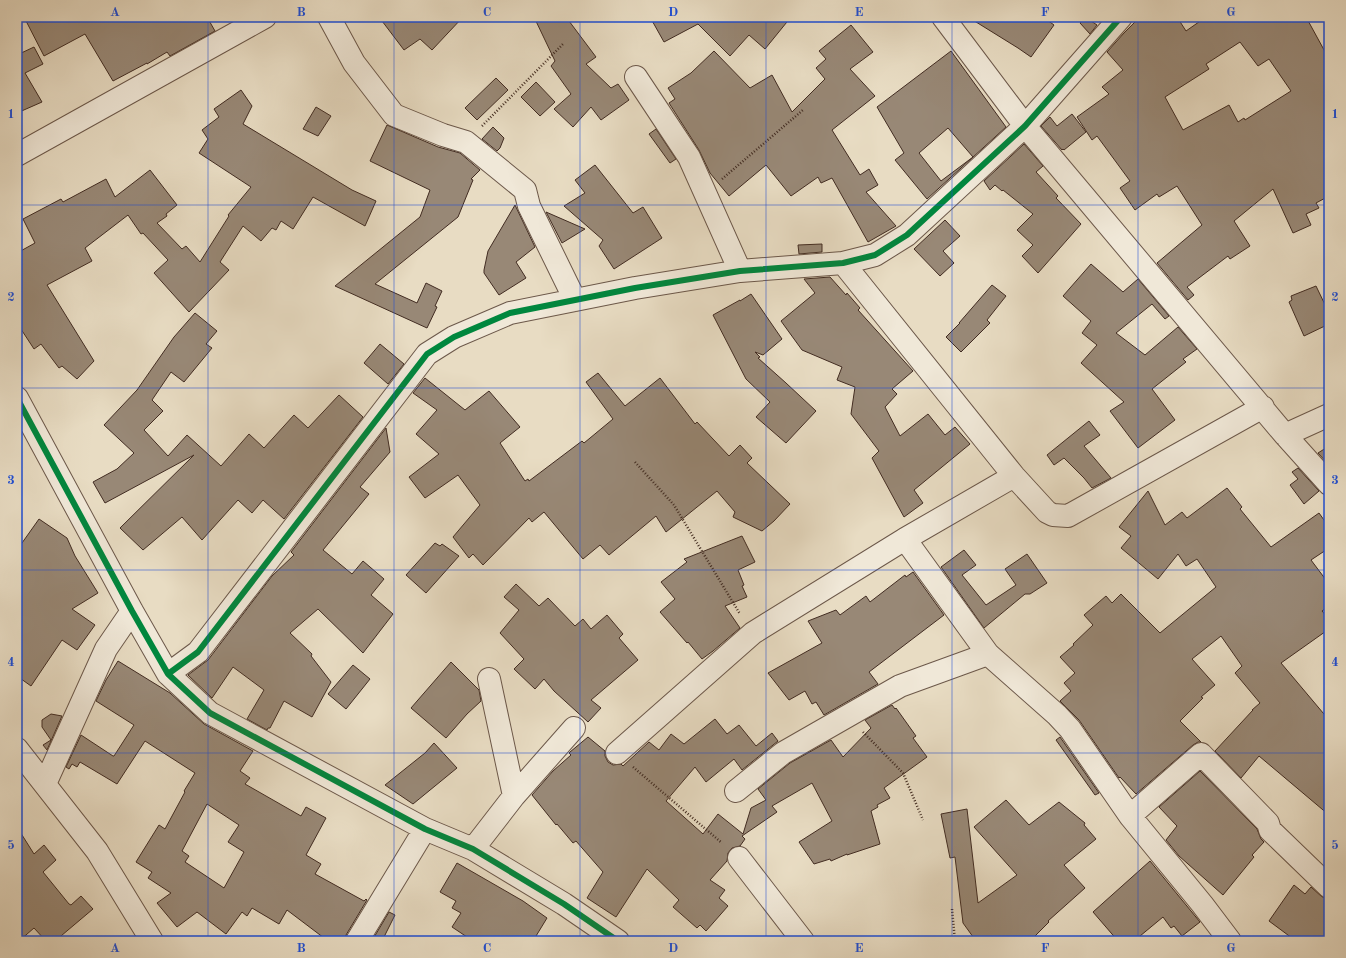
<svg xmlns="http://www.w3.org/2000/svg" width="1346" height="958" viewBox="0 0 1346 958" font-family="'Old Standard TT',serif">
	<rect width="100%" height="100%" fill="#e8dcc3"/>
	<filter id="stains"><feTurbulence type="fractalNoise" baseFrequency=".005" numOctaves="4"/><feColorMatrix values="0 0 0 0 .2 0 0 0 0 .09 0 0 0 0 .02 0 0 0 .5 -.17"/></filter>
	<radialGradient id="worn" r=".72"><stop offset=".6" stop-color="#630" stop-opacity="0"/><stop offset="1" stop-color="#630" stop-opacity=".3"/></radialGradient>
	<path fill="#988876" stroke="#422c22" fill-rule="evenodd" d="M24,17H207L215,31L170,56L167,52L147,64V63L113,81L85,34L44,56Z
		M379,17H463L432,50L420,39L404,50Z
		M534,17H566L596,57L586,64L611,88L618,84L629,100L601,120L591,107L573,127L554,109L571,94L551,66L555,61Z
		M650,17H791L765,49L749,35L730,56L698,24L664,42Z
		M968,17H1043L1054,25L1031,57L1018,48Z
		M1085,17L1097,25L1090,34L1080,23Z
		M1140,17H1177L1186,31L1206,17H1306L1329,59V196L1316,203L1319,208L1306,214L1311,225L1293,233L1273,189L1234,221L1250,246L1230,259L1228,256L1187,287L1194,295L1188,300L1157,263L1202,225L1177,186L1159,197L1157,194L1135,210L1120,188L1130,181L1097,136L1092,140L1077,117L1109,94L1102,87L1123,70L1107,52L1124,33ZM1240,42L1258,66L1269,59L1291,91L1245,120L1244,118L1238,122L1229,105L1183,130L1165,97L1209,69L1206,64Z
		M851,25L873,52L850,69L875,96L832,130L860,175L869,169L878,185L866,192L896,226L868,242L832,178L821,183L818,177L791,196L766,165L729,196L710,173L699,150L669,103L675,99L668,88L691,73L714,51L750,88L772,75L792,112L825,79L816,68L826,59L819,51Z
		M34,47L43,64L25,73L42,102L17,113V55Z
		M951,51L1006,127L927,199L895,160L904,153L877,107ZM948,128L973,157L941,181L919,153Z
		M496,78L508,90L477,120L465,108Z
		M536,82L555,102L540,116L521,97Z
		M241,90L252,106L243,124L352,190L376,201L365,226L313,197L293,229L281,221L276,230L272,228L261,241L243,226L220,262L229,270L189,312L154,273L168,260L143,233L141,234L128,215L85,248L92,261L47,285L94,361L77,379L62,366L59,368L41,344L34,349L17,323V253L35,243L23,219L61,199L63,202L106,179L115,197L150,170L177,205L166,214L167,216L157,223L182,249L186,246L200,262L229,216L228,215L251,187L199,153L208,139L202,130L219,117L214,109Z
		M316,107L331,116L318,136L303,129Z
		M1072,114L1086,132L1064,150L1063,149L1062,150L1041,126L1050,117L1057,126Z
		M387,125L438,147L460,153L480,170L471,179L473,180L458,217L375,284L417,303L426,283L442,291L435,306L437,307L427,328L335,286L420,217L430,190L370,161Z
		M493,127L504,138L500,148L497,151L482,139Z
		M656,129L676,159L670,163L649,134Z
		M1024,144L1043,166L1036,172L1058,196L1056,198L1081,224L1038,273L1022,256L1033,245L1017,230L1033,214L1003,190L1002,191L995,185L990,190L984,181Z
		M595,165L633,213L643,207L662,238L614,269L599,246L603,240L564,206L585,193L575,180Z
		M515,205L535,247L516,262L526,278L499,295L484,273V270L488,251Z
		M546,212L585,229L562,243Z
		M945,220L960,236L943,251L954,263L940,276L914,249Z
		M822,244V252L799,254L798,245Z
		M1091,264L1123,292L1138,279L1169,316L1165,319L1152,304L1116,333L1145,355L1178,327L1197,349L1183,359L1186,362L1152,389L1175,420L1138,448L1110,411L1124,402L1081,363L1097,345L1082,333L1091,321L1063,296Z
		M830,277L846,295L847,293L860,308L858,310L913,371L892,389L897,394L885,407L900,436L928,414L945,435L955,427L970,444L914,490L923,503L904,517L872,458L879,451L851,414L855,387L837,380L842,367L802,350L781,321L815,293L804,279Z
		M992,285L1006,296L987,320L990,323L961,352L946,337L960,323H959Z
		M1316,286L1329,313V324L1304,336L1289,302L1292,300L1291,296Z
		M751,294L782,339L763,355L755,352L760,357L758,358L786,383L816,411L786,443L756,417L770,402L746,379L713,315L740,300V301Z
		M195,313L217,331L206,344L212,348L184,382L171,372L152,400L163,411L144,430L168,456L187,435L221,466L249,434L264,448L294,415L308,428L339,395L363,417L284,519L263,500L252,513L238,500L202,540L182,517L143,550L120,528L194,455L105,503L93,482L117,469L134,453L104,425L137,390L174,337Z
		M380,344L404,364L388,384L364,363Z
		M598,373L625,406L660,378L695,424L697,422L729,456L740,445L752,458L747,463L790,504L774,521L762,531L733,517L735,512L717,491L666,532L656,516L609,555L600,545L583,559L544,512L532,522L529,518L483,565L473,554L469,558L453,537L480,505L458,475L425,498L409,477L439,454L416,434L437,410L413,393L425,378L465,410L489,391L520,427L500,443L525,481L528,479L529,481L582,441L584,443L613,419L586,382Z
		M1089,421L1100,435L1084,446L1111,478L1092,488L1084,478L1064,458L1054,465L1047,455Z
		M386,428L390,452L360,487L369,494L323,550L352,574L363,561L384,579L371,595L393,614L363,653L318,609L290,633L312,654L311,656L331,682L312,717L284,701L270,728H268L267,730L247,719L264,690L233,667L212,698L188,675L208,660L272,576L294,555L291,552Z
		M1329,446V465L1318,453Z
		M1298,468L1319,491L1304,504L1290,485L1298,479L1292,472Z
		M1227,488L1242,507L1240,509L1271,547L1319,513L1329,527V548L1311,560L1329,584V606L1322,611L1329,619V629L1281,663L1329,720V815L1259,756L1241,778L1215,751L1253,710H1252L1260,703L1235,673L1242,666L1221,636L1192,659L1215,685L1201,697L1203,698L1180,721L1201,742H1198L1193,745L1136,794L1120,777L1119,778L1079,720L1060,701L1071,691L1064,683L1075,673L1060,657L1074,645L1073,644L1093,625L1084,615L1106,596L1112,603L1121,594L1160,633L1216,587L1197,559L1186,566L1178,554L1158,579L1121,548L1131,536L1119,527L1148,491L1165,525L1182,512L1187,518Z
		M39,519L67,538L75,556L98,593L72,609L95,625L77,650L62,640L31,686L17,676V550Z
		M742,536L755,562L738,570L744,585L742,586L747,597L725,606L740,628L713,651L702,659L688,642L687,643L660,612L675,599L661,582L687,562L684,559Z
		M435,543L440,546L442,544L459,556L426,593L406,575Z
		M964,550L976,565L962,575L986,605L1016,585L1005,569L1027,554L1047,583L1030,594H1025L984,628L941,567Z
		M913,572L944,615L869,672L878,684L824,715L816,702L812,704L805,691L789,700L768,673L822,643L808,621L836,610L840,615L866,596L870,602L905,575L906,577Z
		M516,584L539,606L548,598L575,626L583,619L591,629L607,615L623,634L619,638L638,660L591,700L601,708L588,722L554,691L544,679L535,689L514,669L524,659L500,633L519,610L504,597Z
		M118,661L170,693L204,724L253,751L240,771L250,778L245,784L301,816L306,807L326,818L306,855L321,864L315,874L364,901L366,899L367,900L346,935L345,941H328L287,910L279,924L252,908L247,916L242,912L226,934L197,912L177,927L157,903L171,893L148,878L152,872L136,862L159,825L165,829L185,792L184,791L195,773L145,741L117,784L80,762L77,767L72,764L69,769L66,767L81,735L113,756H114L134,725L96,701L106,680ZM207,804L239,825L228,842L244,852L224,888L185,862L189,856L182,851Z
		M451,662L479,690L481,701L467,714L446,738L411,708Z
		M353,665L370,679L346,709L328,694Z
		M892,705L895,709L896,708L916,736L913,738L927,757L884,788L890,798L877,805L878,807L871,811L880,844L847,855V854L831,861L830,859L814,864L799,842L832,821L812,783L772,806L777,812L742,836L745,839L740,846L732,848L728,853L727,861L710,880L725,890L719,898L728,906L706,931L700,925L697,928L673,907L679,900L647,869L616,917L587,898L603,872L576,841L573,843L557,824L556,825L532,795L553,771L571,755L569,753L570,752L588,737L605,751V756L608,762L613,765L621,764L623,766L649,742L659,750L671,734L684,744L715,719L727,734L739,725L756,746L772,733L778,741L742,770L734,759L706,782L695,767L666,801L703,834L718,814L743,834L751,808L766,800L758,789L790,763L831,740L843,757L871,728L865,720Z
		M51,714L62,716L47,750L43,745L51,740L42,727V720Z
		M1060,737L1099,793L1095,795L1056,740Z
		M434,743L457,768L413,804L385,785L425,753Z
		M1200,771L1257,829L1261,839L1264,842L1252,855L1254,857L1223,895L1179,856L1166,840L1177,826L1159,807Z
		M1006,800L1029,825L1059,802L1085,823L1084,825L1096,839L1064,865L1085,888L1048,921L1049,922L1030,941H976L963,923L955,857L950,858L941,814L967,809L978,903L1017,875L974,827Z
		M17,827L34,854L44,845L56,860L43,872L69,904L71,905L81,896L93,909L55,941H46L34,928L19,941H17Z
		M1150,861L1200,922L1182,936L1174,926L1171,928L1163,917L1134,941H1118L1093,912Z
		M457,863L523,901L547,918L533,941H473L452,927L461,913L452,908L456,901L440,892Z
		M1294,885L1305,894L1311,887L1321,896L1326,899H1329V941H1296L1269,921Z
		M389,912L395,915L382,941H378L373,939Z"/>
	<g fill="none" stroke-linecap="round" stroke-linejoin="round">
		<defs>
			<path id="minor" d="M329,17L354,63L394,115L443,135L466,142L525,190L529,206L575,300
				M943,17L1025,126L1285,435L1329,484
				M636,77L689,157L740,271
				M17,155L265,17
				M843,263L1014,476L1047,512L1053,515L1068,516L1263,407
				M17,398L132,611L168,674L210,713L425,829L473,849L564,904L618,941
				M1285,435L1329,415
				M905,539L988,654L1057,715L1070,729L1130,816L1202,904L1230,941
				M168,674L198,652L427,354L454,337L510,313L635,288L740,271L843,263L875,255L907,235L1025,126L1121,17
				M489,679L514,796
				M17,749L97,851L152,941
				M617,753L753,633L905,539L1014,476
				M45,784L106,649L132,611
				M736,791L783,753L900,686L988,654
				M1130,816L1201,754L1268,823L1270,830L1329,887
				M473,849L514,796L574,728
				M739,858L803,941
				M357,941L425,829"/>
		</defs>
		<use href="#minor" stroke="#6c584a" stroke-width="24"/>
		<path stroke="#422c22" stroke-width="2.5" stroke-dasharray="1 2" stroke-linecap="butt" d="M482,126L564,43
			M722,179L803,110
			M635,462L674,505L740,614
			M863,732L903,773L923,820
			M633,767L722,843
			M952,909L955,941"/>
		<use href="#minor" stroke="#f0e8d8" stroke-width="22"/>
		<defs>
			<path id="cycleway" d="M17,398L132,611L168,674L210,713L425,829L473,849L564,904L618,941
				M168,674L198,652L427,354L454,337L510,313L635,288L740,271L843,263L875,255L907,235L1025,126L1121,17"/>
		</defs>
		<use href="#cycleway" stroke="#f0e8d8" stroke-width="8"/>
		<use href="#cycleway" stroke="#00873e" stroke-width="6"/>
	</g>
	<path fill="none" stroke="#1d4ed8" stroke-width="1" stroke-opacity="0.55" d="M208,17V941M394,17V941M580,17V941M766,17V941M952,17V941M1138,17V941M17,205H1329M17,388H1329M17,570H1329M17,753H1329"/>
	<rect width="1346" height="958" fill="none" stroke="#e8dcc3" stroke-width="44"/>
	<rect x="22" y="22" width="1302" height="914" fill="none" stroke="#1d4ed8" stroke-width="1.5"/>
	<g font-size="13" text-anchor="middle" font-weight="bold" fill="#1d4ed8">
		<text x="115" y="16">A</text>
		<text x="301" y="16">B</text>
		<text x="487" y="16">C</text>
		<text x="673" y="16">D</text>
		<text x="859" y="16">E</text>
		<text x="1045" y="16">F</text>
		<text x="1231" y="16">G</text>
		<text x="11" y="118">1</text>
		<text x="1335" y="118">1</text>
		<text x="11" y="301">2</text>
		<text x="1335" y="301">2</text>
		<text x="11" y="484">3</text>
		<text x="1335" y="484">3</text>
		<text x="11" y="666">4</text>
		<text x="1335" y="666">4</text>
		<text x="11" y="849">5</text>
		<text x="1335" y="849">5</text>
		<text x="115" y="952">A</text>
		<text x="301" y="952">B</text>
		<text x="487" y="952">C</text>
		<text x="673" y="952">D</text>
		<text x="859" y="952">E</text>
		<text x="1045" y="952">F</text>
		<text x="1231" y="952">G</text>
	</g>
	<rect width="100%" height="100%" filter="url(#stains)"/>
	<rect width="100%" height="100%" fill="url(#worn)"/>
</svg>
